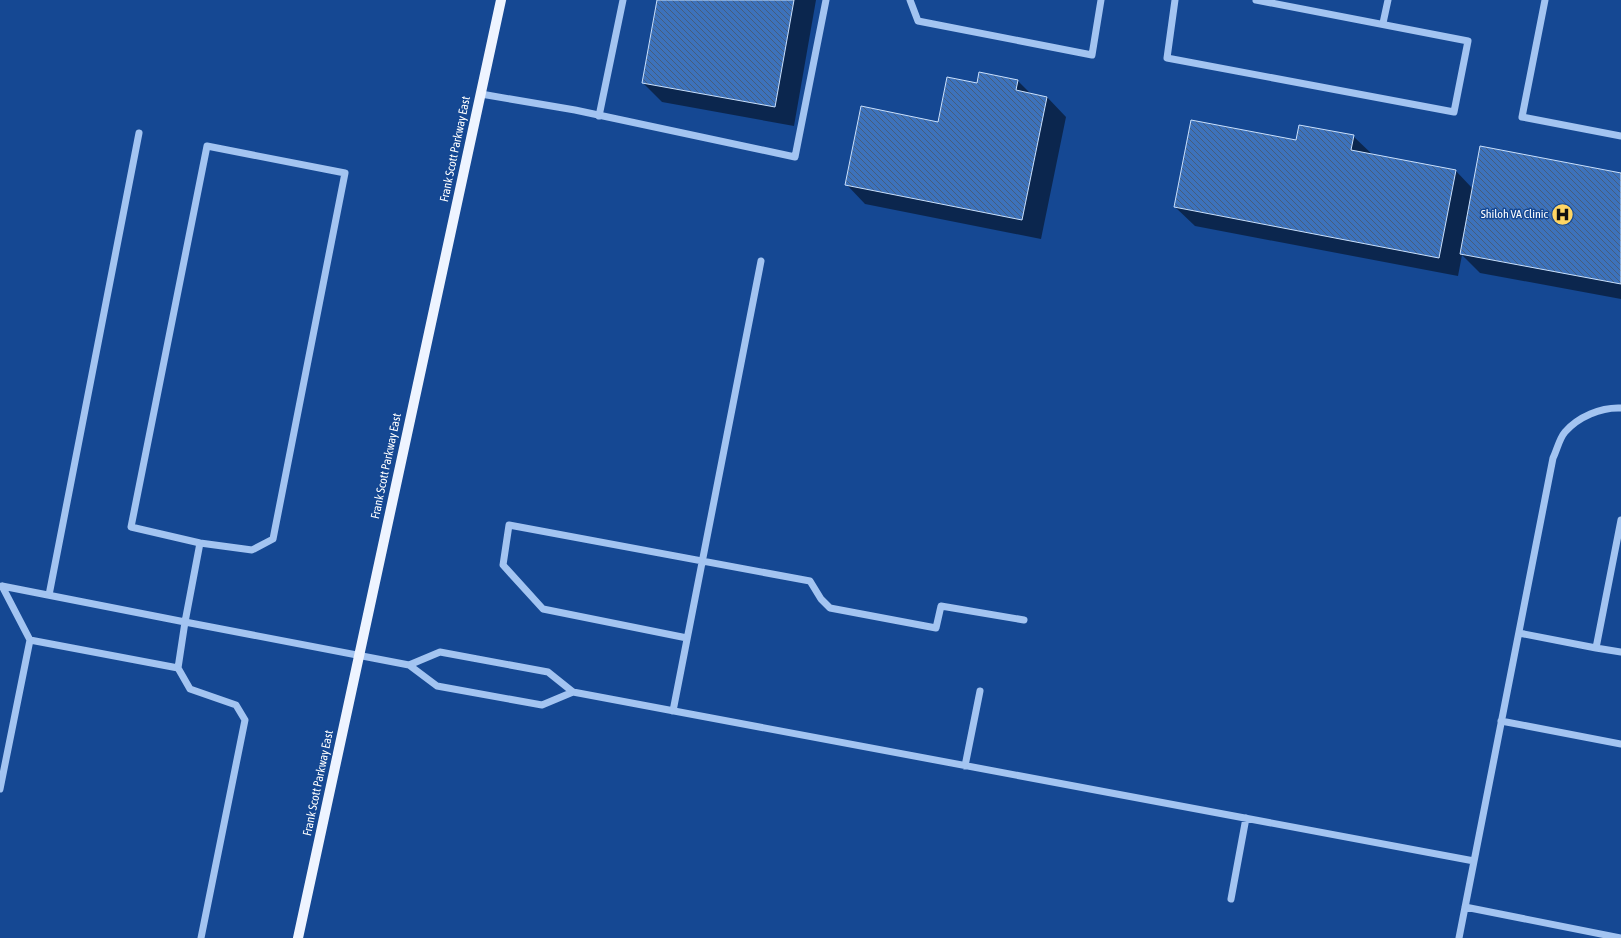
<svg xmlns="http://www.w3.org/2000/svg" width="1621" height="938" viewBox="0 0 1621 938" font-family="'Asap Condensed',sans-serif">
	<defs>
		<pattern id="building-back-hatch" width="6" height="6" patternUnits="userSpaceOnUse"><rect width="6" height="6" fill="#3d72bb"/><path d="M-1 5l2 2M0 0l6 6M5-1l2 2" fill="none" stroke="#455d7e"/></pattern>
	</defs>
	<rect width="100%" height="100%" fill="#154893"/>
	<path fill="#0007" d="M658,0H816L794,126L662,102L643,83Z
		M1017,80L1031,94L1047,97L1066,117L1041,239L865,204L846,184L938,123L978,84Z
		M1353,136L1373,155L1456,171L1473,189L1621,174V299L1480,273L1462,255L1458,276L1195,226L1175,207L1297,141Z"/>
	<path fill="url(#building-back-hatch)" stroke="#cae0fc" d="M657,0H794L775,107L642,83Z
		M979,72L1018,80L1016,90L1047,97L1022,220L845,185L861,106L938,122L947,77L977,83Z
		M1191,120L1296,140L1299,125L1354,135L1351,150L1456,170L1439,258L1174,207Z
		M1480,146L1621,173V284L1460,254Z"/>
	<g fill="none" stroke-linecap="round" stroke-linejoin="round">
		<path stroke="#a3c4f1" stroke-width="7" d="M910,0L918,21L1092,55L1101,0
			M1175,0L1167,58L1454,112L1468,41L1256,0
			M1545,0L1522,117L1621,136
			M1383,23L1388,0
			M481,94L575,110L795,157L826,0
			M599,116L623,0
			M207,146L345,173L273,539L252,550L200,543L131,527Z
			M200,543L185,622L409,665L437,686L542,705L573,692
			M2,586L185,622L178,668L190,689L236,705L245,720L201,938
			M49,595L139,133
			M1519,633L1596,648L1621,520
			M687,638L543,609L503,565L509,525L810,581L821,599L830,608L936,628L941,606L1024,620
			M30,640L178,668
			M1596,648L1621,652
			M409,665L440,652L548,672L573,692L1474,861
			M673,711L761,261
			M1501,721L1621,744
			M965,766L980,691
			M0,789L30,640L2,586
			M1231,899L1246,818
			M1465,907L1621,938
			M1459,938L1553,458C1557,450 1559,439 1565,432C1578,417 1601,407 1621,408"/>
		<path stroke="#eef4ff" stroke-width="10" d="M298,938L501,0"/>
	</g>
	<defs>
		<symbol id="hospital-disc" viewBox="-11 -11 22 22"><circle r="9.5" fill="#ffd664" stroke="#154893"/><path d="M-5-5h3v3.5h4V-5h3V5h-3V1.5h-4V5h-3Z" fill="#111"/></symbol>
	</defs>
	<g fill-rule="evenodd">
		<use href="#hospital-disc" x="1550" y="202" width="25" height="25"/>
	</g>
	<g text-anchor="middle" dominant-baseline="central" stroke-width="3" stroke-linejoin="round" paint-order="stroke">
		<g font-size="12" fill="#fff" stroke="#154893">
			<text transform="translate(455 149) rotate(-78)">Frank Scott Parkway East</text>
			<text transform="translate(386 466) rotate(-78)">Frank Scott Parkway East</text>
			<text transform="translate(318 783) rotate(-78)">Frank Scott Parkway East</text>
		</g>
		<g font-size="12" fill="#fff" stroke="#154893" text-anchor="end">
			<text x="1548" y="214">Shiloh VA Clinic</text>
		</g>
	</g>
</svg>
